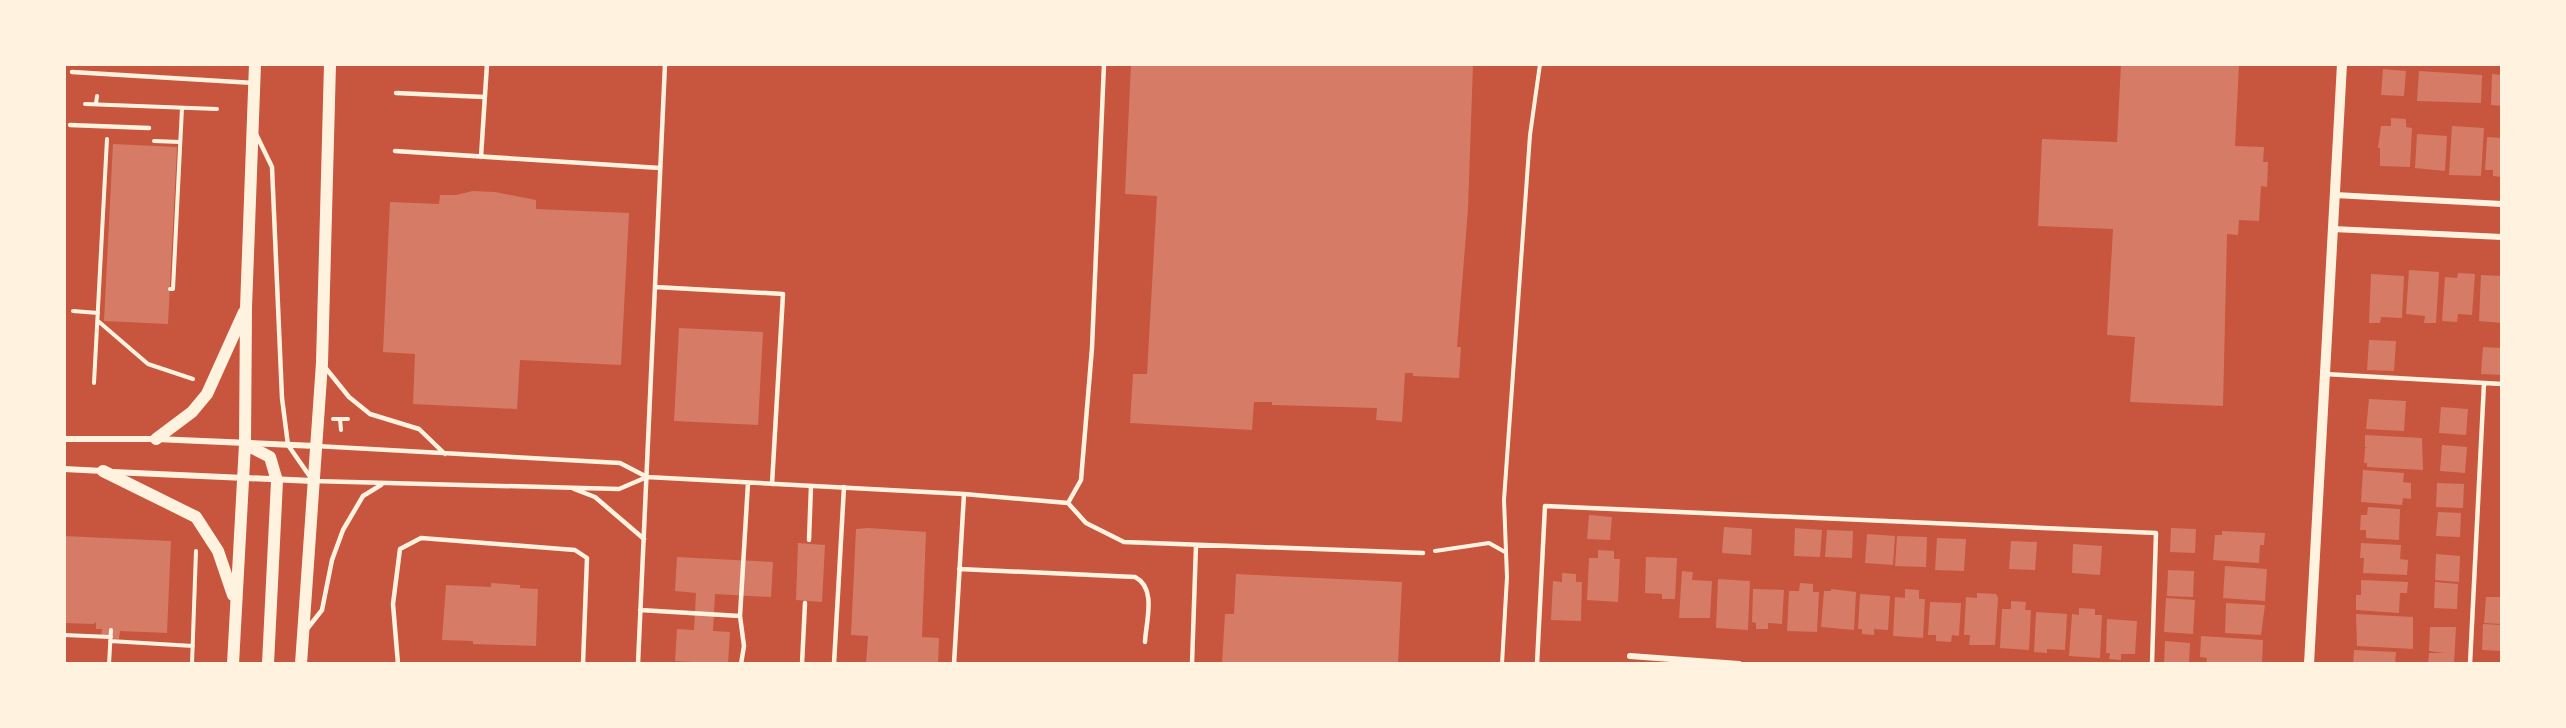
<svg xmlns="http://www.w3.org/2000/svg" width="2566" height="728" viewBox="0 0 2566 728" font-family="'Space Grotesk',sans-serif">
	<rect width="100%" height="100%" fill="#c8553d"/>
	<path fill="#d67c66" d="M1131,64H1473L1468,209L1457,347H1461L1459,378L1413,376V373H1405L1402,422L1376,420L1377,408L1272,405V402H1254L1252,430L1130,423L1133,374H1147L1157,196L1125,194Z
		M2121,64H2239L2235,146L2264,147L2263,162H2268L2267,187L2261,186L2259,221L2239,220L2238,235L2227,234L2223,406L2130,402L2135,337L2107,335L2113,229L2038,226L2042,139L2117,142Z
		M2383,69L2406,71L2404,96L2381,95Z
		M2419,71L2482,75L2481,103L2417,101Z
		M2492,74L2502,75V106L2491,105Z
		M2391,118L2406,119V127L2412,128L2410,167L2380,166V148H2378L2381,126H2391Z
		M2452,126L2484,128L2481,176L2449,175Z
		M2417,134L2447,136L2445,171L2415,168Z
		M2487,137L2502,138V177L2493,176V170H2485Z
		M113,144L177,147L168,324L104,321Z
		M473,191L495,192L536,200V209L629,213L621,365L520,360L517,409L413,404L415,354L383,352L390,202L439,204L440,195H456Z
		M2409,270L2439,272L2436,323H2424L2425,316L2406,314Z
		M2458,273L2475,274L2472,315L2458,314L2457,322L2442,321L2445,277L2457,278Z
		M2371,274L2404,276L2402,318L2381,317L2380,323H2369Z
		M2481,275L2502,276V323L2479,321Z
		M679,328L763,332L758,425L674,421Z
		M2369,340L2396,341L2394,371L2367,370Z
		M2483,347L2502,348V375L2481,374Z
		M2369,399L2406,401L2404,431L2366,429Z
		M2441,407L2468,409L2466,435L2439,433Z
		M2365,435L2422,438L2423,470L2367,467V463H2364L2365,448L2367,447H2365Z
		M2442,445L2467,447L2465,473L2440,471Z
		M2363,470L2404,473L2403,482L2411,483V499L2403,498L2402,505L2361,502Z
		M2437,483L2464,484L2463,508L2436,507Z
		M2368,507L2400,509L2399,540L2366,538V530H2360L2361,515H2367Z
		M2438,512L2461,513L2460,537L2436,536Z
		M1589,515L1612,517L1610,540L1587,539Z
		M1724,527L1752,529L1751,555L1722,553Z
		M868,528L926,532L922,637L939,638L938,664H866L868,636L851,635L856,529Z
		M1795,528L1822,530L1820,557L1794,556Z
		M2171,528L2196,529L2195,553L2170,552Z
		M1827,530L1853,531L1852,558L1825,557Z
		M2222,531L2265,533L2264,545H2260L2259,563L2213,560L2215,535H2222Z
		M1867,534L1895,536L1893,565L1865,563Z
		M64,536L171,541L167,633L120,631L119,639L101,638L102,629H96V622L94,624L64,623Z
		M1897,536L1927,537L1926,567L1895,566Z
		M1937,538L1966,539L1964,571L1935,570Z
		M2011,541L2037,542L2035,570L2009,569Z
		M798,543L825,545L822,602L796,600Z
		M2361,543L2401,545L2400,559L2408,560L2407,575L2363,573L2364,558H2360Z
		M2073,544L2102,546L2100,575L2072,573Z
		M1598,550L1614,551V559H1620L1618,602L1587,600L1589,558H1598Z
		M2436,554L2460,556L2459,582L2435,580Z
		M677,557L773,562L771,597L715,594L713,631L730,632L728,664L675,661L677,629L694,630L696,593L675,591Z
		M1646,557L1677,558L1675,599H1662V594L1645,593Z
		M2225,566L2267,569L2265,601L2223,598Z
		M2168,570L2194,571L2193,597L2167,596Z
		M1682,571L1693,572L1692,580L1712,581L1710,618H1679Z
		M1562,573L1576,574V582H1582L1581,621L1551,620L1553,581L1562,582Z
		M1236,574L1402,582L1398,664H1222L1225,614H1234Z
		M1718,579L1750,581L1748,630L1716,628Z
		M2361,580L2408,582L2407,593H2400L2399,613L2356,610V595H2361Z
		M2435,582L2458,584L2457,609L2434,608Z
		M491,583L520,585V588L538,589L536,646L473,644V641L442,640L446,585L491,587Z
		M1800,583L1813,584V592H1819L1817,632L1787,631L1789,591H1799Z
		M1753,589L1784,590L1782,624L1768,623V629H1756V623L1752,622Z
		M1831,589L1856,592L1854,630L1821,627L1824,591H1831Z
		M1905,589L1919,590V599H1925L1923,638L1893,636L1895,597L1905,598Z
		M1977,593L1996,594L1998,598L1995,645H1969L1970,635H1964L1966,597L1977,598Z
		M1860,594L1890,596L1888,630L1874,629V635L1862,634V629H1858Z
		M2486,597H2502V624L2484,623Z
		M2166,598L2195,600L2193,634L2164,632Z
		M2011,601L2026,602L2025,610H2031L2029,650L2000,648L2002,609H2011Z
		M1930,602L1961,603L1959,636L1952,635L1951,642L1936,641V635H1928Z
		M2226,603L2265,605L2261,635L2225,633Z
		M2079,608L2095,609V615H2102L2100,658L2069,656L2072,614L2079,615Z
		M2036,612L2067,614L2065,650L2047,649V653L2034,652Z
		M2356,614L2413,617V649L2357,646Z
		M2107,619L2137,621L2135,654H2121V660L2109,659L2110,653H2106Z
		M2483,624L2502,625V651L2482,650Z
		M2430,627H2456L2454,664H2428L2429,653H2444L2429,651Z
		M2201,636L2263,640L2262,664H2206L2207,658L2200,657Z
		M2165,641L2190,643L2189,664H2164Z
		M2354,650L2396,652L2395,664H2353Z"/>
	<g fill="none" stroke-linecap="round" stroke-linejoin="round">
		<path stroke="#fff3e0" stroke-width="4" d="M85,104L217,109
			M96,104L97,96
			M154,141L180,142
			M170,289H173L182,108
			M73,311L98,313
			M98,321L148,364L193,379
			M94,383L107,139
			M333,419H348
			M340,419L341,430
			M1435,551L1489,543L1505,552
			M64,635L111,637
			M110,641L193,646
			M109,664L111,630
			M192,664L196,551
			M1502,664L1507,577L1504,500L1530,135L1540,64"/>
		<path stroke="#fff3e0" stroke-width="4.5" d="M72,72L254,83
			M396,93L484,97
			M70,125L149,128
			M256,134L272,167L282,398L288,445L313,481L619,489L647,477
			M395,151L660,168
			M481,157L487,64
			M655,287L783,294L772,484
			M324,366L349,397L370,414L419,429L445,454
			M2325,374L2502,384
			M316,446L620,463L647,477L964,494L1068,503L1086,523L1124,542L1423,553
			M574,489L595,497L644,539
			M1068,503L1081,480L1092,348L1104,64
			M809,540L811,486
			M959,569L1135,577C1157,588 1146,621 1145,642
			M640,610L740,616L748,483
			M740,616L744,646L741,664
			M307,629L322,610L332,560L343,530L363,496L381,485
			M398,664L393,604L400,549L421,538L575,550L587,558L583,664
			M638,664L665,64
			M802,664L805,603
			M834,664L844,487
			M954,664L964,494
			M1192,664L1196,545
			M1537,664L1545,506L2156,533L2152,664
			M2470,664L2484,383"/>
		<path stroke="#fff3e0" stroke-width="6" d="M2335,195L2502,204
			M2333,229L2502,237
			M64,439H156L316,446
			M64,469L103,471
			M113,472L313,481
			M1630,656L1739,664"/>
		<path stroke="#fff3e0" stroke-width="10" d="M2309,664L2342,64"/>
		<path stroke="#fff3e0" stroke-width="12" d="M156,439L192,412L207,394L244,312
			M245,444L270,457L277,481L268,664
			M103,471L196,517L218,551L233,595
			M233,664L245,444L246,308L255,64
			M301,664L322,363L330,64"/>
	</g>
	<rect width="2566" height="728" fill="none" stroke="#fff3e0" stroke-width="132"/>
</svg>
